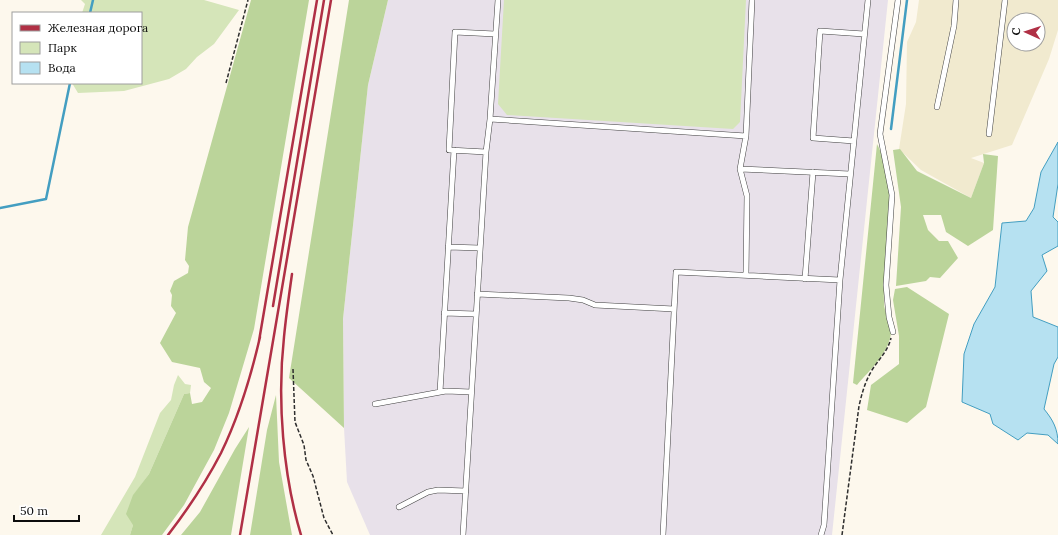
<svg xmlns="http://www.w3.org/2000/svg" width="1058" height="535" viewBox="0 0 1058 535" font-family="Lora,serif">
	<rect width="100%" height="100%" fill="#fdf8ed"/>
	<path fill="#e8e1ea" d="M388,0H888L832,535H370L347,482L344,428L343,319L368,85Z"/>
	<path fill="#f1eacf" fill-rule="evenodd" d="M919,0H1058V30L1049,59L1012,145L971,158L984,163L971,198L921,170L899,149L906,104L907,42L916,22ZM1014,20H1038V44H1014Z"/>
	<path fill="#d5e5b9" d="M81,0H204L239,10L214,44L197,57L186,69L169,79L124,91L78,93L72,83H141V13H82L85,4Z
		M504,0H746L740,122L733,129L507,115L498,104Z
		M178,375L185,384L191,385L190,393L184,394L149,474L133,496V525L130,535H101L135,477L160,413L171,400L174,385Z"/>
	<path fill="#bbd49a" d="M251,0H309L254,329L229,413L214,450L184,505L162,535H130L133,525L126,514L133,495L149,474L184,394L190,393L192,404L202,402L211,388L204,382L200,368L172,362L160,343L176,313L171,306L172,295L170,291L174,281L188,273L189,266L185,260L188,227Z
		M349,0H388L368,85L343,319L344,428L289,378Z
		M877,144C903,192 882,250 884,303C884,312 891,324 891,332C890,352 869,371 857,385L853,383Z
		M900,149L917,171L971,198L984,163L983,154L998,156L993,230L968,246L946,232L941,215H923L928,230L939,241H948L958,258L940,278L930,277L926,281L896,286L901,207L893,150Z
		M907,287L949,314L926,407L907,423L867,410L871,385L899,364V336L893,300L895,289Z
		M276,395L279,462L292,535H250L267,430Z
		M249,427L231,535H181L200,512L235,449Z"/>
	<path fill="#b6e1f1" stroke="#439ec1" d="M1058,142V184L1053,217L1058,222V246L1042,255L1047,271L1031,291L1033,317L1058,327V357L1054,364L1044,409C1053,420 1058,429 1058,444L1048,435L1027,433L1018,440L993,424L990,414L962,402L964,354L974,324L995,287L1002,223L1026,221L1034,208L1041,172Z"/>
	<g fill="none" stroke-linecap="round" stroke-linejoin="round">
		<path stroke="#439ec1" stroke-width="2.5" d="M90,13L93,0
			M891,129L907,0
			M0,208L46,199L70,83"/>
		<defs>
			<path id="service" d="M752,0L746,136L740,169L850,174
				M937,107L954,26L956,0
				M490,119L746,136
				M989,134L1005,0
				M854,141L813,138L820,31L864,34
				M486,152L449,150L455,32L495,34
				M740,169L747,196L746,275
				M448,247L480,248
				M805,279L813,172
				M477,294L569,298L583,300L595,305L674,309
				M444,313L476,314
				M893,332L889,317L886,285L892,195L880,134L898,0
				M440,392L454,150
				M375,404L446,391L471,392
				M399,507L428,492L438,490L466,491
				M463,535L486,152L490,119L498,0
				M663,535L676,272L840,280
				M821,535L824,525L840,280L868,0"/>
		</defs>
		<use href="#service" stroke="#3f3f3f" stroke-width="6"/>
		<path stroke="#2e2e2e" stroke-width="1.5" stroke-dasharray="4 2" stroke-linecap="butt" d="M226,83L248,0
			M293,369L295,422L304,445L306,460L313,476L324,518L333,535
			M842,535L859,406C862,393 865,382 872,370C879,359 888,351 891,338"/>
		<use href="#service" stroke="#fff" stroke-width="5"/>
		<path stroke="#b03045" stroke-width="2.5" d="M292,274C289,295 286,316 284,337C277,400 283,475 301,535
			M273,306L324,0
			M259,341L317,0
			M168,535C188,509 206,482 221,453C239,416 251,376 260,337
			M240,535L331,0"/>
	</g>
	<rect x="12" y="12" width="130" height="72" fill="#ffffff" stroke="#9e9e9e"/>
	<rect x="20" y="25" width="20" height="6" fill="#b03045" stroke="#9e9e9e"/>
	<text x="48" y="32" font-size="12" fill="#0c0c0c">Железная дорога</text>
	<rect x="20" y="42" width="20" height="12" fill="#d5e5b9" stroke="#9e9e9e"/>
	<text x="48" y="52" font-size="12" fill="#0c0c0c">Парк</text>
	<rect x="20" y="62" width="20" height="12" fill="#b6e1f1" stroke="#9e9e9e"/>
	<text x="48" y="72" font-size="12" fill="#0c0c0c">Вода</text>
	<g transform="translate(1026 32) rotate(273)"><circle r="19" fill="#ffffff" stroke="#9e9e9e"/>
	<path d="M0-3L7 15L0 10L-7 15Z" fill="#b03045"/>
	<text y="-6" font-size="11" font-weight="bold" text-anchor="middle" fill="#0c0c0c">С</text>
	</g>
	<path d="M14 515v6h65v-6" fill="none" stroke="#0c0c0c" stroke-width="2"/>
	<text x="20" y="515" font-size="12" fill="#0c0c0c" stroke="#ffffff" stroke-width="3" paint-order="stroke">50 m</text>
</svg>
